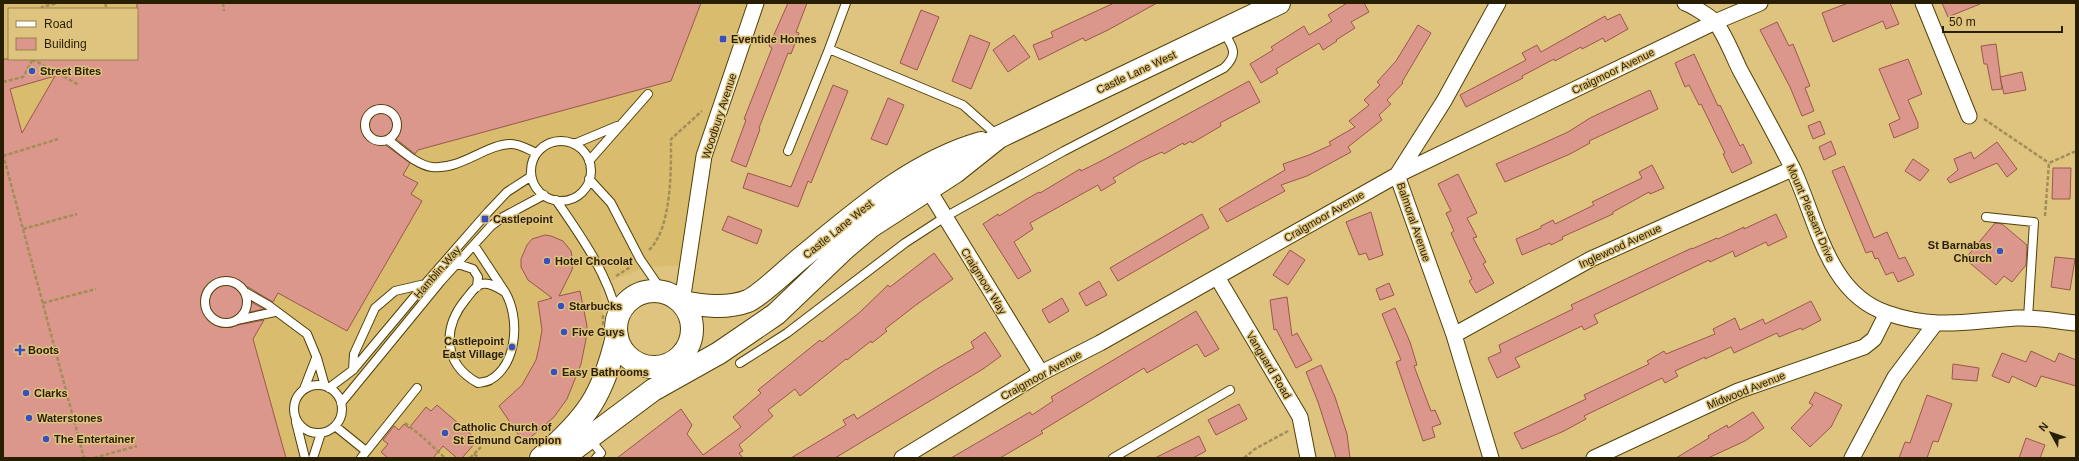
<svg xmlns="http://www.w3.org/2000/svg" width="2079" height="461" viewBox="0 0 2079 461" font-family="Arial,sans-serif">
	<rect width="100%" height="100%" fill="#dec47f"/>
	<path fill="#d9bc6e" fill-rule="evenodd" d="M3,3H758L704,156L689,265L646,267L606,283L600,290L603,313V332L600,356L593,380L571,417L524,458H3ZM9,9H137V59H9Z"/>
	<path fill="#db978c" stroke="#9b574c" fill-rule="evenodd" d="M137,3H701L671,81L418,150L415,154L391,135L384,136L383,140L384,144L410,163L403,175L418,183L411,194L422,201L347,331L278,293L273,302L248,287L240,289V292L242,297L264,309L236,315L232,321L233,324L238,325L264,320L253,339L286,458H3V59H137ZM55,76L22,133L10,89Z
		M788,3H807L796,32L799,33L791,54L788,53L759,128L760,129L746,167L731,161L746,120L744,119L772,48L769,46Z
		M1114,3H1157L1108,30L1085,41L1083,38L1039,60L1033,45L1053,37L1051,32Z
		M1347,3H1364L1369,12L1351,22L1355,28L1336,40L1337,41L1323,50L1319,43L1276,69L1278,73L1261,83L1250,64L1273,50L1271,47L1304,26L1309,35L1332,21L1328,15Z
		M1848,3H1890L1899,24L1886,29L1883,21L1833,42L1822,13Z
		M1942,3H1980V4L1948,17Z
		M921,10L939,17L917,70L900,63Z
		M1620,14L1628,29L1605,42L1603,38L1582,49L1581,47L1555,61L1554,59L1522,76L1523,78L1466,107L1460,95L1526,60L1522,53L1537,45L1541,52L1605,16L1607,20Z
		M1777,22L1789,46L1793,44L1810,86L1805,88L1814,111L1802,116L1790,87L1760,30Z
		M1418,25L1431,33L1402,82L1403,83L1387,100L1391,104L1379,115L1382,120L1348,147L1351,152L1307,176L1281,185L1285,191L1227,222L1219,209L1285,170L1283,164L1309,155L1331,145L1329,142L1355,127L1349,121L1369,105L1364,100L1380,85L1377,82L1396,61Z
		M970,35L990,43L971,89L952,81Z
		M1014,35L1030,57L1008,72L993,50Z
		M1996,44L2002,89L1992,90L1987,64H1984L1981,46Z
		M1694,54L1718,106L1720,105L1740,146L1743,144L1752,163L1732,173L1723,154L1725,153L1701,104L1699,105L1689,85L1685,87L1675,63Z
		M1908,59L1922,94L1908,100L1918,123V128L1894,138L1889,124L1900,119L1879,69Z
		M2022,72L2026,90L2004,94L2000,77Z
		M1249,81L1260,102L1220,123L1221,126L1192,143L1191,141L1184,145L1183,143L1164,154L1162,152L1140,162L1113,178L1116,182L1101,191L1098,185L1030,223L1033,229L1014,242L1031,271L1018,279L983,224L998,214L999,216L1025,200L1039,192L1040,193L1080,169L1081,171L1103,160Z
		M833,85L848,91L811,183L808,181L798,207L743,188L748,173L791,187Z
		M1650,90L1658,109L1589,141L1590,143L1570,154L1505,182L1496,164L1535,147L1568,132L1590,118Z
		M888,98L904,105L887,145L871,139Z
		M1820,121L1825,134L1813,139L1808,126Z
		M1831,141L1836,154L1824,160L1819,147Z
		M1997,142L2017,169L2007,177L1997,163L1950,183L1947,179L1958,170L1954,159L1971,152L1974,159Z
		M1913,159L1929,170L1920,181L1905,171Z
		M1652,165L1664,188L1650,194L1649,192L1613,212V214L1562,237L1563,239L1551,245L1550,243L1522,255L1516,239L1541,228V226L1553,220L1555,224L1594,205L1592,202L1642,178L1639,172Z
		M1844,166L1874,238L1887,232L1899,259L1905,257L1914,275L1898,282L1893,272L1886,275L1878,258L1875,259L1872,251L1866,253L1832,171Z
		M2053,168H2071L2070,199H2052Z
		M1458,174L1477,213L1467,218L1477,237L1473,238L1486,262L1483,264L1494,283L1476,293L1469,281L1472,279L1451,233L1454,231L1446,213L1451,211L1438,184Z
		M1371,212L1383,255L1369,260L1366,253L1359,255L1346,222Z
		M1202,214L1209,228L1118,281L1110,268Z
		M1776,214L1787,237L1768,246L1766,242L1735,257L1733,251L1710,262L1709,260L1594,315L1598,323L1584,330L1582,326L1515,358L1520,367L1497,378L1488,358L1501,352L1499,345L1573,309L1571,305L1651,267L1692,248V249L1717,238L1718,239L1744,227V229Z
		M728,216L762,230L757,244L722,230Z
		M1995,223L2002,224L2027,245L2026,265L2012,282L2004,276L1996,285L1965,259Z
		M545,235L551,236L563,241L571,251L573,263L572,270L559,296L580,291L587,326L586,339L581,364L567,399L554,417L524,443L499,406L522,385L536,360L539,347L542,330L538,302L552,298L528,280L521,267V259L527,245L532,239Z
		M1290,250L1305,260L1288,285L1273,275Z
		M934,253L953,279L916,305L885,329L887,331L872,343L871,341L847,360L846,359L800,396L795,389L768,410L773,416L739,445L743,451L739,453L743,458H617L681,409L692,425L687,434L703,455L741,427L733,417L761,393L758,390L820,340L822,342L859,313L888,285L890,287Z
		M2055,257L2075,259L2070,290L2051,287Z
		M1099,281L1107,295L1086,306L1079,293Z
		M1389,283L1394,295L1380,300L1376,289Z
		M1287,297L1292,336L1297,333L1312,360L1296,368L1276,329L1274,330L1270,300Z
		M1062,298L1069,311L1049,323L1042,310Z
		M1811,301L1821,320L1802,330L1801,328L1779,337L1777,333L1734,353L1731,347L1705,359V357L1675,371L1678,376L1665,383L1662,378L1584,416L1586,419L1564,431L1522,449L1514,433L1586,399L1584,395L1649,364L1647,361L1664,351L1666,354L1715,334L1713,329L1735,318L1740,330L1763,319L1765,324Z
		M1395,308L1410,342L1417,365L1414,366L1431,411L1435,410L1441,424L1432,427L1435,437L1423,441L1396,362L1401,360L1382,314Z
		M1196,311L1219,349L1205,357L1197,344L1147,373L1144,368L1041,431L1043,433L1000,458H951L1030,412L1032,415L1053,401L1051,397Z
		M985,332L1001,356L983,369L835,458H791L846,425L843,420L854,414L857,419L937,369L974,348L971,342Z
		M2031,351L2055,362L2059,353L2076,360V386L2041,376L2036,387L2012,376L2009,383L1992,376L2002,353L2026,362Z
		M1953,364L1979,368L1977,381L1952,379Z
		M1321,365L1335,397L1347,434L1350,458H1336L1318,402L1306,372Z
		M1815,392L1842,405L1831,427L1810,447L1791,428L1813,405L1809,403Z
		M1927,395L1952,404L1938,442L1933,441L1927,458H1899L1905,442L1910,443Z
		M1239,404L1247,419L1216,435L1208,420Z
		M437,405L473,436L472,438L476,442L462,458H457L443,446L433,458H388L381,452L388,444L383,440L394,426L399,430L404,424L409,428L426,407L431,411Z
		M1753,412L1764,428L1745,441L1708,458H1676L1709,438L1708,436L1727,425L1728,428Z
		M1199,436L1206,451L1193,458H1155Z
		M2026,438L2045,445L2040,458H2019Z"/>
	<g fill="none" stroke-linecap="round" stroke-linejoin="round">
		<defs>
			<path id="lane" d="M846,3L829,49L963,105L998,136
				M365 125a16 16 0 1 1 32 0a16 16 0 1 1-32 0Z
				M388,140C401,149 416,165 432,167C461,170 486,144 511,144C520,144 529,150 537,153
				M531 171a30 30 0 1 1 60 0a30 30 0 1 1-60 0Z
				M574,144L617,126
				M788,151L829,49
				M589,161L648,94
				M589,179L611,203L640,259L662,291
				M556,200C581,236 608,274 618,318
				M1986,217L2034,222L2028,318
				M474,245L505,292C520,317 518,364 490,380C487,382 482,382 478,383C443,364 442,328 466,299C471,293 475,286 482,284C490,282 498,288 505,292
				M458,264L473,269L478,277L477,287
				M205 302a21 21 0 1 1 42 0a21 21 0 1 1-42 0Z
				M245,292L268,305L307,334L317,358L325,386
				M237,320L275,312
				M740,363L787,333L905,243L945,217L1064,151L1224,68C1239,54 1233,47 1223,31
				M353,370L354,354L375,308L395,291L425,284
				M294 409a24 24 0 1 1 48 0a24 24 0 1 1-48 0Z
				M329,388L353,370L425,284L488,212L507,192L530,177L531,173
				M304,389L316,358
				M341,403L441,281L491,226L503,217L544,195
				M296,422L305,458
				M335,426L366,451
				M590,439L601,453L596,458
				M313,458L321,433
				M361,458L417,388
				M1113,458L1230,390"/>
			<path id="street" d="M1685,3C1691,5 1711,17 1715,22C1724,32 1734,58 1740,70C1758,103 1776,136 1793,169C1817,220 1827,293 1887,313C1936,330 1967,321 2016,318C2036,317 2056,321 2076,323
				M1923,3L1969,116
				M928,189L1041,373
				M1217,277L1300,417L1308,458
				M682,302L704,156L756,3
				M1454,335L1591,259L1792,169
				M902,458L1041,373L1100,343L1397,175L1715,22L1760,3
				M1491,458L1454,335L1397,175L1444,101L1498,3
				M1594,458L1738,391L1864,347L1874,339L1887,313
				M1852,458L1895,377L1935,324"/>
			<path id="primary" d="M616 329a38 38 0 1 1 76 0a38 38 0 1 1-76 0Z
				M682,302C704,306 727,309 748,301C760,296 789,268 800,259C855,214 911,163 981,143
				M541,458C587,418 603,396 617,336
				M562,458L653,390L719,353L776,314L844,249L870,227L955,172L999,137L1279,3"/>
		</defs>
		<use href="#lane" stroke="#524006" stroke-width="10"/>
		<use href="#street" stroke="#524006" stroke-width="17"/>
		<use href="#primary" stroke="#524006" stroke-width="24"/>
		<path stroke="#a38e57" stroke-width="2.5" stroke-dasharray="4 2" stroke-linecap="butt" d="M105,3L107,9
			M223,3L224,11
			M43,9L42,7L57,3
			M32,59L79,85
			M3,82L23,77L33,59
			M1984,119L2049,163
			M3,154L84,458
			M3,156L58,139
			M2045,216L2049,163L2076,151
			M23,229L77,214
			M649,250C672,228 671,170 671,139L702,111
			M616,276L632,266
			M43,303L96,289
			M603,325V314
			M405,423L426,440
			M428,442L445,458
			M474,454L479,458
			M94,458L137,446
			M470,458L481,447
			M1244,458L1255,449L1288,431"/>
		<use href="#lane" stroke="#fff" stroke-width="8"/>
		<use href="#street" stroke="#fff" stroke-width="15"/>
		<use href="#primary" stroke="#fff" stroke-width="22"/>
	</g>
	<g fill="#374fc1" stroke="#dec47f" stroke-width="1.5">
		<rect x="719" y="35" width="8" height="8" rx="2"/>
		<circle cx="32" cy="71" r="4"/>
		<rect x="481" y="215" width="8" height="8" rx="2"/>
		<circle cx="2000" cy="251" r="4"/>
		<circle cx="547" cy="261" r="4"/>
		<circle cx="561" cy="306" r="4"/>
		<circle cx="564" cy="332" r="4"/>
		<circle cx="512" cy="347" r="4"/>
		<path d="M18 344h4v4h4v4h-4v4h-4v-4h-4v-4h4z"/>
		<circle cx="554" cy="372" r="4"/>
		<circle cx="26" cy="393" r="4"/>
		<circle cx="29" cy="418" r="4"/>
		<circle cx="445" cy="433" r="4"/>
		<circle cx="46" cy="439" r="4"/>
	</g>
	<g text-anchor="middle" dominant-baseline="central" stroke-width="3" stroke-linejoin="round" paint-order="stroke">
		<g font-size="11" font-weight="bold" fill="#281e02" stroke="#dec47f" text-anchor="start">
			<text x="731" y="39">Eventide Homes</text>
			<text x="40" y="71">Street Bites</text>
			<text x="493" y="219">Castlepoint</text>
			<text x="1992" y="245" text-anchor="end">St Barnabas<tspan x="1992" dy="13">Church</tspan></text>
			<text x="555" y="261">Hotel Chocolat</text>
			<text x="569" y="306">Starbucks</text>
			<text x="572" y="332">Five Guys</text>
			<text x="504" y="341" text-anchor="end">Castlepoint<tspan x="504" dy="13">East Village</tspan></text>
			<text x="28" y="350">Boots</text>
			<text x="562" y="372">Easy Bathrooms</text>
			<text x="34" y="393">Clarks</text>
			<text x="37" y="418">Waterstones</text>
			<text x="453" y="427">Catholic Church of<tspan x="453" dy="13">St Edmund Campion</tspan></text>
			<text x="54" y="439">The Entertainer</text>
		</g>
		<g font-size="11" fill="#281e02" stroke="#dec47f">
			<text transform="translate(1613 71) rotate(-26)">Craigmoor Avenue</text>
			<text transform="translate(1136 72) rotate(-25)">Castle Lane West</text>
			<text transform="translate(719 116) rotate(-72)">Woodbury Avenue</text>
			<text transform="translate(1811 213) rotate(67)">Mount Pleasant Drive</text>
			<text transform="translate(1324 216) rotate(-30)">Craigmoor Avenue</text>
			<text transform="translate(1414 222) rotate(71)">Balmoral Avenue</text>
			<text transform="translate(838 229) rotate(-39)">Castle Lane West</text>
			<text transform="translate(1620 246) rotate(-25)">Inglewood Avenue</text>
			<text transform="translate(437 272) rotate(-49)">Hamblin Way</text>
			<text transform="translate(984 281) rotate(58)">Craigmoor Way</text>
			<text transform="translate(1269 365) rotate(59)">Vanguard Road</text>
			<text transform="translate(1041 375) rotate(-29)">Craigmoor Avenue</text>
			<text transform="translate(1746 390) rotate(-22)">Midwood Avenue</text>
		</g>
	</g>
	<rect width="2079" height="461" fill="none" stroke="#281e02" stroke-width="8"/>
	<rect x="8" y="8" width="130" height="52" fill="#dec47f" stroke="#95824d"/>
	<rect x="16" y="21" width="20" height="6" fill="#ffffff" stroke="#95824d"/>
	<text x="44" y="28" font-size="12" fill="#281e02">Road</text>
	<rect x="16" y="38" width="20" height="12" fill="#db978c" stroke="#95824d"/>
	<text x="44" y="48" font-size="12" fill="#281e02">Building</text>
	<g transform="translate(2051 433) rotate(310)" stroke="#dec47f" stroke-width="3" paint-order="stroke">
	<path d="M0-3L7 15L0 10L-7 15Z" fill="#281e02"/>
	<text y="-6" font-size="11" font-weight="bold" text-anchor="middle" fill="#281e02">N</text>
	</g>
	<path d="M1943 26v6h119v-6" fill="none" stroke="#281e02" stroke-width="2"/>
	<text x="1949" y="26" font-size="12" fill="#281e02" stroke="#dec47f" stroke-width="3" paint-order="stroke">50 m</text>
</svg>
